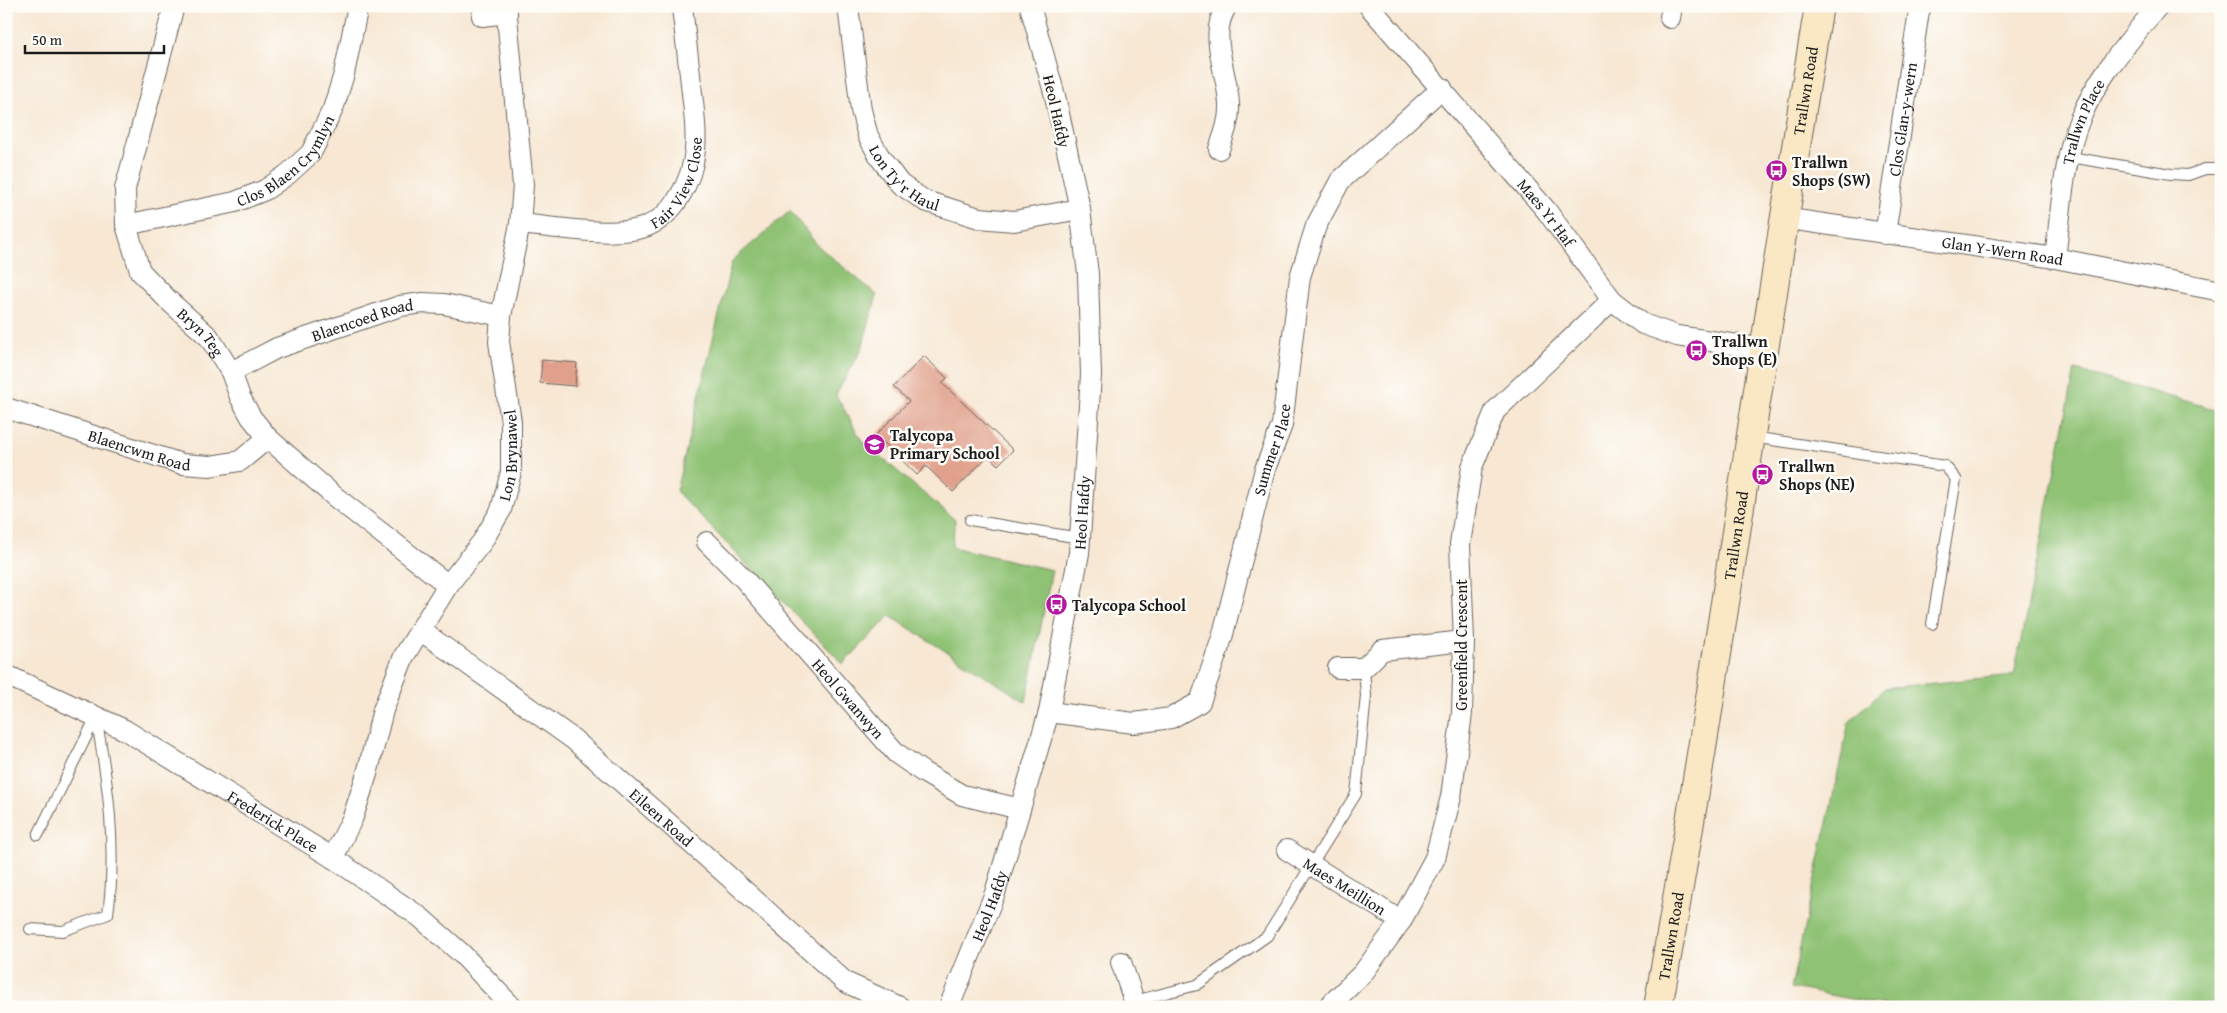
<svg xmlns="http://www.w3.org/2000/svg" width="2227" height="1013" viewBox="0 0 2227 1013" font-family="'Gentium Book Plus',serif">
	<rect width="100%" height="100%" fill="#fdfcf7"/>
	<filter id="ink" filterUnits="userSpaceOnUse"><feTurbulence type="fractalNoise" baseFrequency=".02" numOctaves="2"/><feDisplacementMap in="SourceGraphic" scale="10" xChannelSelector="R" yChannelSelector="G"/><feConvolveMatrix kernelMatrix="1 2 1 2 8 2 1 2 1" color-interpolation-filters="sRGB"/></filter>
	<filter id="wash" filterUnits="userSpaceOnUse"><feTurbulence type="fractalNoise" baseFrequency=".0096" numOctaves="4" result="noise"/><feDisplacementMap in="SourceGraphic" scale="20" xChannelSelector="R" yChannelSelector="G"/><feGaussianBlur stdDeviation="1.12" result="paint"/><feColorMatrix in="noise" values="0 0 0 0 0 0 0 0 0 0 0 0 0 0 0 0 0 1.4 0 .05"/><feComposite in="paint" operator="in"/></filter>
	<g filter="url(#wash)">
		<rect width="100%" height="100%" fill="#f7e7d3"/>
		<path fill="#8fc274" stroke="#566f48" d="M790,211L818,246L877,295L862,348L836,395L862,441L955,520L952,547L1052,570L1026,702L890,616L843,664L676,491L732,261Z
			M2075,370L2221,411V1007H1895L1791,988L1849,722L1885,688L2014,675Z"/>
		<path fill="#73a866" stroke="#486241" d="M6,186L14,187L6,265Z"/>
		<g id="blocks">
			<path fill="#e1a08c" d="M924,356L947,378L942,383L1013,450L998,465L988,456L953,492L926,466L917,475L876,435L909,401L894,387Z
				M542,360L577,363L575,386L540,383Z"/>
		</g>
	</g>
	<g filter="url(#ink)">
		<use href="#blocks" fill-opacity="0" stroke="#69635c" stroke-width="1"/>
		<g fill="none" stroke-linecap="round" stroke-linejoin="round">
			<defs>
				<path id="lane" d="M2070,157L2171,174L2188,175L2205,169H2221
					M1752,437L1945,466L1956,479L1932,624
					M970,520L1080,538
					M38,835L96,717
					M30,929L63,931L108,914C117,848 108,782 96,717
					M1134,1001L1197,985L1267,936L1356,794L1366,696L1364,668"/>
				<g id="street">
					<path id="s1" d="M174,6L125,189L126,225L140,271L168,300L209,337L231,372L240,397L251,417L268,438L334,496L448,585"/>
					<path id="s2" d="M848,6L861,110L868,136L881,159L900,184L925,201L979,218L1014,221L1080,209"/>
					<path id="s3" d="M1369,6L1546,210L1612,300L1643,324L1677,336L1765,349"/>
					<path d="M482,16L507,13"/>
					<path d="M1670,18L1672,6"/>
					<path d="M1219,149C1224,135 1230,120 1229,104C1228,74 1207,34 1227,6"/>
					<path id="s4" d="M1783,218L2055,258L2221,291"/>
					<path id="s5" d="M520,224C554,227 611,237 642,228C674,218 692,181 695,150C697,131 694,112 692,93C689,64 685,35 682,6"/>
					<path id="s6" d="M126,225L235,202L265,190L288,174L311,153L333,109L344,74L358,6"/>
					<path id="s7" d="M1885,234L1919,11L1922,6"/>
					<path id="s8" d="M2055,258C2061,215 2063,159 2080,119C2098,76 2128,42 2158,6"/>
					<path id="s9" d="M231,372L277,348L400,306L423,303L444,304L501,316"/>
					<path id="s10" d="M6,408L182,464L210,466L240,461L268,438"/>
					<path id="s11" d="M707,542L744,579L896,753L923,772L962,795L1020,809"/>
					<path id="s12" d="M420,630L573,739L727,875L845,982L900,1007"/>
					<path d="M1338,668H1364L1382,650L1464,641"/>
					<path id="s13" d="M6,675L125,730L333,858L420,917L462,954L512,1007"/>
					<path id="s14" d="M1049,712L1134,723L1171,718L1200,702L1222,638L1265,469L1282,425L1300,277L1316,226L1340,181L1442,88"/>
					<path id="s15" d="M1287,850L1401,921"/>
					<path id="s16" d="M333,858L353,817L367,774L383,710L404,656L448,585L482,542L501,510L511,472V422L499,342L501,316L520,224L523,185L506,6"/>
					<path d="M1121,962L1136,1007"/>
					<path id="s17" d="M949,1007L995,893L1049,712L1079,553L1091,375L1088,274L1080,209L1055,96L1030,6"/>
					<path d="M1328,1007L1363,973L1401,921L1435,858L1451,797L1462,713L1464,641L1460,544L1472,467L1495,411L1612,300"/>
				</g>
				<g id="secondary">
					<path id="s18" d="M1658,1007C1718,674 1763,339 1819,6"/>
				</g>
			</defs>
			<use href="#lane" stroke="#69635c" stroke-width="12"/>
			<use href="#street" stroke="#69635c" stroke-width="22"/>
			<use href="#secondary" stroke="#69635c" stroke-width="30"/>
			<use href="#lane" stroke="#fff" stroke-width="10"/>
			<use href="#street" stroke="#fff" stroke-width="20"/>
			<use href="#secondary" stroke="#fae7c3" stroke-width="28"/>
		</g>
	</g>
	<defs>
		<symbol id="bus-disc" viewBox="-11 -11 22 22"><circle r="9.5" fill="#b5179e" stroke="#fdfcf7"/><path d="M-5-6H5V4H4V6H2V4H-2V6H-4V4H-5ZM-3.5-4V0h7V-4ZM-3.5 1.2v1.5H-2V1.2ZM2 1.2v1.5H3.5V1.2Z" fill="#fff"/></symbol>
		<symbol id="school-disc" viewBox="-11 -11 22 22"><circle r="9.5" fill="#b5179e" stroke="#fdfcf7"/><path d="M0-5L7-2L0 1L-7-2ZM-4 1L0 2.5L4 1V4Q0 6-4 4Z" fill="#fff"/></symbol>
	</defs>
	<g fill-rule="evenodd">
		<use href="#bus-disc" x="1764" y="158" width="25" height="25"/>
		<use href="#bus-disc" x="1684" y="338" width="25" height="25"/>
		<use href="#school-disc" x="862" y="432" width="25" height="25"/>
		<use href="#bus-disc" x="1750" y="462" width="25" height="25"/>
		<use href="#bus-disc" x="1044" y="592" width="25" height="25"/>
	</g>
	<g text-anchor="middle" dominant-baseline="central" stroke-width="5" stroke-linejoin="round" paint-order="stroke">
		<g font-size="16" fill="#1c1c1c" stroke="#fdfcf7">
			<text stroke="none"><textPath href="#s18" startOffset="928">Trallwn Road</textPath></text>
			<text transform="translate(1057 111) rotate(77)">Heol Hafdy</text>
			<text stroke="none"><textPath href="#s7" startOffset="116">Clos Glan-y-wern</textPath></text>
			<text stroke="none"><textPath href="#s8" startOffset="140">Trallwn Place</textPath></text>
			<text stroke="none"><textPath href="#s6" startOffset="179">Clos Blaen Crymlyn</textPath></text>
			<text stroke="none"><textPath href="#s2" startOffset="189">Lon Ty'r Haul</textPath></text>
			<text stroke="none"><textPath href="#s5" startOffset="184">Fair View Close</textPath></text>
			<text stroke="none"><textPath href="#s3" startOffset="272">Maes Yr Haf</textPath></text>
			<text stroke="none"><textPath href="#s4" startOffset="222">Glan Y-Wern Road</textPath></text>
			<text stroke="none"><textPath href="#s9" startOffset="142">Blaencoed Road</textPath></text>
			<text stroke="none"><textPath href="#s1" startOffset="360">Bryn Teg</textPath></text>
			<text stroke="none"><textPath href="#s10" startOffset="140">Blaencwm Road</textPath></text>
			<text stroke="none"><textPath href="#s14" startOffset="419">Summer Place</textPath></text>
			<text stroke="none"><textPath href="#s16" startOffset="446">Lon Brynawel</textPath></text>
			<text stroke="none"><textPath href="#s17" startOffset="514">Heol Hafdy</textPath></text>
			<text stroke="none"><textPath href="#s18" startOffset="478">Trallwn Road</textPath></text>
			<text transform="translate(1461 645) rotate(-90)">Greenfield Crescent</text>
			<text stroke="none"><textPath href="#s11" startOffset="211">Heol Gwanwyn</textPath></text>
			<text stroke="none"><textPath href="#s12" startOffset="306">Eileen Road</textPath></text>
			<text stroke="none"><textPath href="#s13" startOffset="305">Frederick Place</textPath></text>
			<text stroke="none"><textPath href="#s15" startOffset="68">Maes Meillion</textPath></text>
			<text stroke="none"><textPath href="#s17" startOffset="109">Heol Hafdy</textPath></text>
			<text stroke="none"><textPath href="#s18" startOffset="72">Trallwn Road</textPath></text>
		</g>
		<g font-size="16" font-weight="bold" fill="#1c1c1c" stroke="#fdfcf7" text-anchor="start">
			<text x="1792" y="162">Trallwn<tspan x="1792" dy="18">Shops (SW)</tspan></text>
			<text x="1712" y="341">Trallwn<tspan x="1712" dy="18">Shops (E)</tspan></text>
			<text x="890" y="435">Talycopa<tspan x="890" dy="18">Primary School</tspan></text>
			<text x="1779" y="466">Trallwn<tspan x="1779" dy="18">Shops (NE)</tspan></text>
			<text x="1072" y="605">Talycopa School</text>
		</g>
	</g>
	<rect width="2227" height="1013" fill="none" stroke="#fdfcf7" stroke-width="25"/>
	<path d="M25 45v8h139v-8" fill="none" stroke="#1c1c1c" stroke-width="2.5"/>
	<text x="32" y="45" font-size="15" fill="#1c1c1c" stroke="#fdfcf7" stroke-width="4" paint-order="stroke">50 m</text>
</svg>
